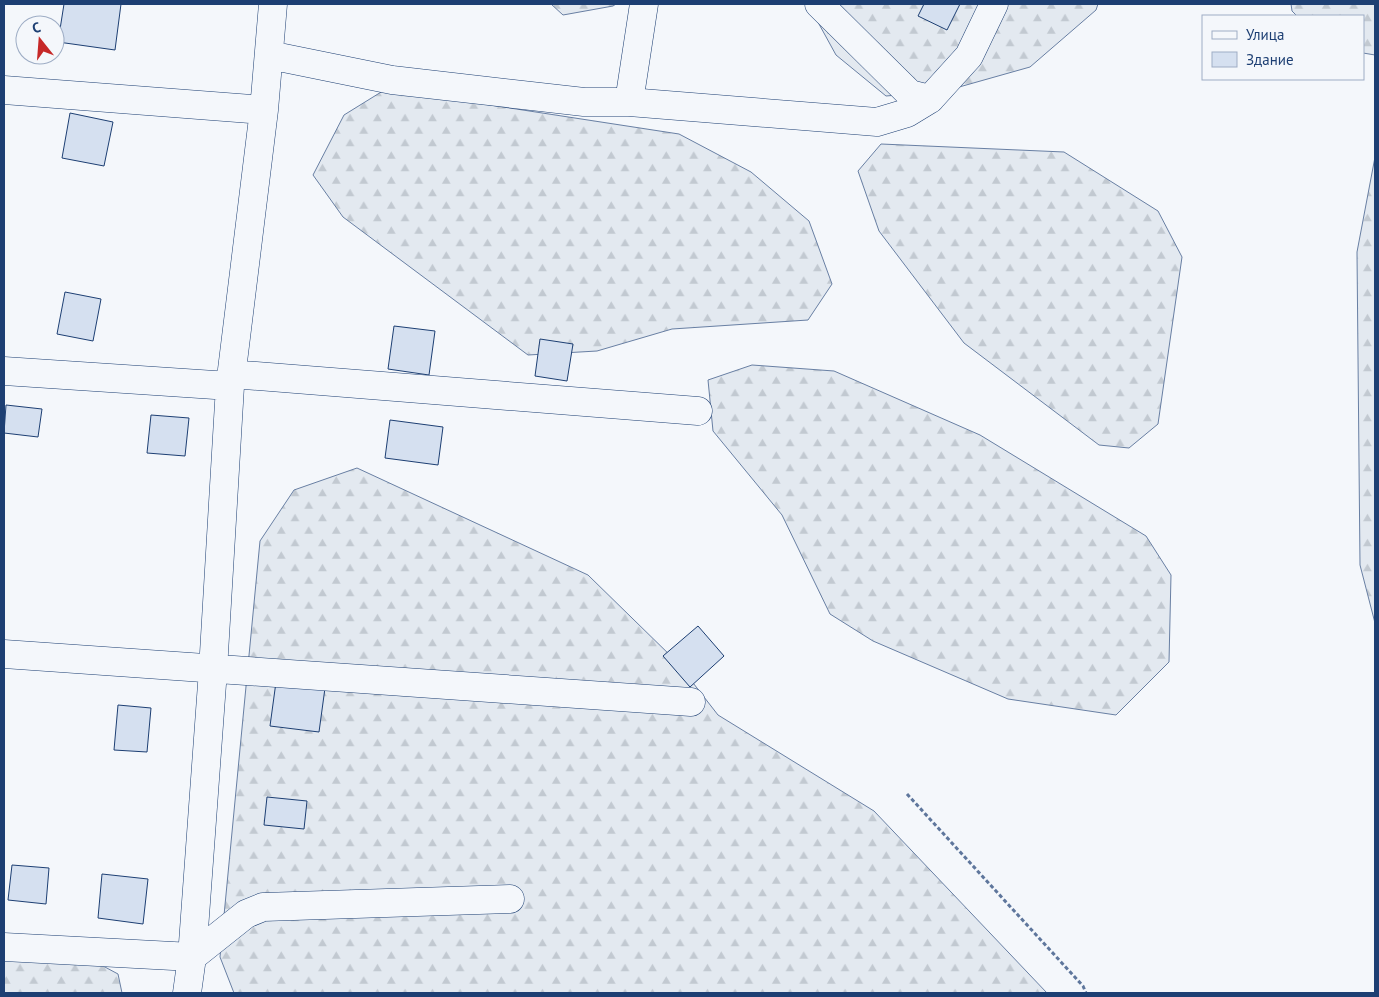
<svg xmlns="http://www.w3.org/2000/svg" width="1379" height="997" viewBox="0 0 1379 997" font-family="'PT Sans',sans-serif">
	<defs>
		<pattern id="forest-firs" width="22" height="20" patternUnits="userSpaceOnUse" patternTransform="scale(1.25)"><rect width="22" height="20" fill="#e3e9f0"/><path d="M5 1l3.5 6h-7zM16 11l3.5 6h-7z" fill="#c2c9d1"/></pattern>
	</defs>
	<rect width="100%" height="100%" fill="#f4f7fb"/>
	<path fill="url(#forest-firs)" stroke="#687fa3" d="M551,4H616L613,6L563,15Z
		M808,4H1098L1096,10L1030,67L945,91L886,96L836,55Z
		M1291,4H1375V55L1363,53V16H1297L1292,11Z
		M386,89L679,134L751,172L809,221L832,284L808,320L672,329L597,351L528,355L343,217L313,175L344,115Z
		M881,144L1064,152L1158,211L1182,257L1158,424L1129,448L1099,445L964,343L879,231L858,171Z
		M1375,157V623L1360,565L1357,252Z
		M752,365L834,371L980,435L1146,536L1171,575L1169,662L1116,715L1008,699L873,641L830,614L782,515L713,431L708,380Z
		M357,468L588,575L676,661L718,715L874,811L1047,993H234L220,957L260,541L294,490Z
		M4,941L62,944L118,974L122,993H4Z"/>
	<path fill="#d5e0f0" stroke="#1d3f73" d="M64,4H121L115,50L58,42Z
		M924,4H960L947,30L918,16Z
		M70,113L113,122L104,166L62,158Z
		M65,292L101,299L93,341L57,334Z
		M394,326L435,331L429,375L388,369Z
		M540,339L573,344L567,381L535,376Z
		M6,405L42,409L38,437L4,433Z
		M151,415L189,418L185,456L147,453Z
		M390,420L443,427L438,465L385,458Z
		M698,626L724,656L690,687L663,656Z
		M276,682L325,688L319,732L270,726Z
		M118,705L151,708L147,752L114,750Z
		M267,797L307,801L304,829L264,825Z
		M12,865L49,868L46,904L8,900Z
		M102,874L148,879L143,924L98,918Z"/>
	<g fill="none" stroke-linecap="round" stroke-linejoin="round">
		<defs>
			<path id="minor" d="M819,4L910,94L930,99L969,56L994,4
				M269,55L392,80L584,102H629L644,4
				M4,90L264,110
				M629,102L877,122L907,113L930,99
				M4,371L230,386
				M231,374L698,411
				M4,654L691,702
				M4,947L192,957L246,914L263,907L510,899
				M187,993L192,957L213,670L230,386L264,110L273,4"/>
		</defs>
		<use href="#minor" stroke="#1d3f73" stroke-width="29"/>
		<path stroke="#5e769c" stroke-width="3" stroke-dasharray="4 2.5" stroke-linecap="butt" d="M907,794L1083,986L1086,993"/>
		<use href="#minor" stroke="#f4f7fb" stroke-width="28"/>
	</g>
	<rect width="1379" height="997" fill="none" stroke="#1d3f73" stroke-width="10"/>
	<rect x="1202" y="15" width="162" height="65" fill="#f4f7fb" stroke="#9eadc5"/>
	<rect x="1212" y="31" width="25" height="8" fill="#f4f7fb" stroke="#9eadc5"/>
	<text x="1246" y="40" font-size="15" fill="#1d3f73">Улица</text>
	<rect x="1212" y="52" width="25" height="15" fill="#d5e0f0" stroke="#9eadc5"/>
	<text x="1246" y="65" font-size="15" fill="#1d3f73">Здание</text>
	<g transform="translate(40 40) rotate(343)"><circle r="24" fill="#f4f7fb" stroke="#9eadc5"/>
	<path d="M0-4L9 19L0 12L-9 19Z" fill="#c62828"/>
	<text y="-8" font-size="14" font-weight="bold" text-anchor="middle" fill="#1d3f73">С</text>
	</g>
</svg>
